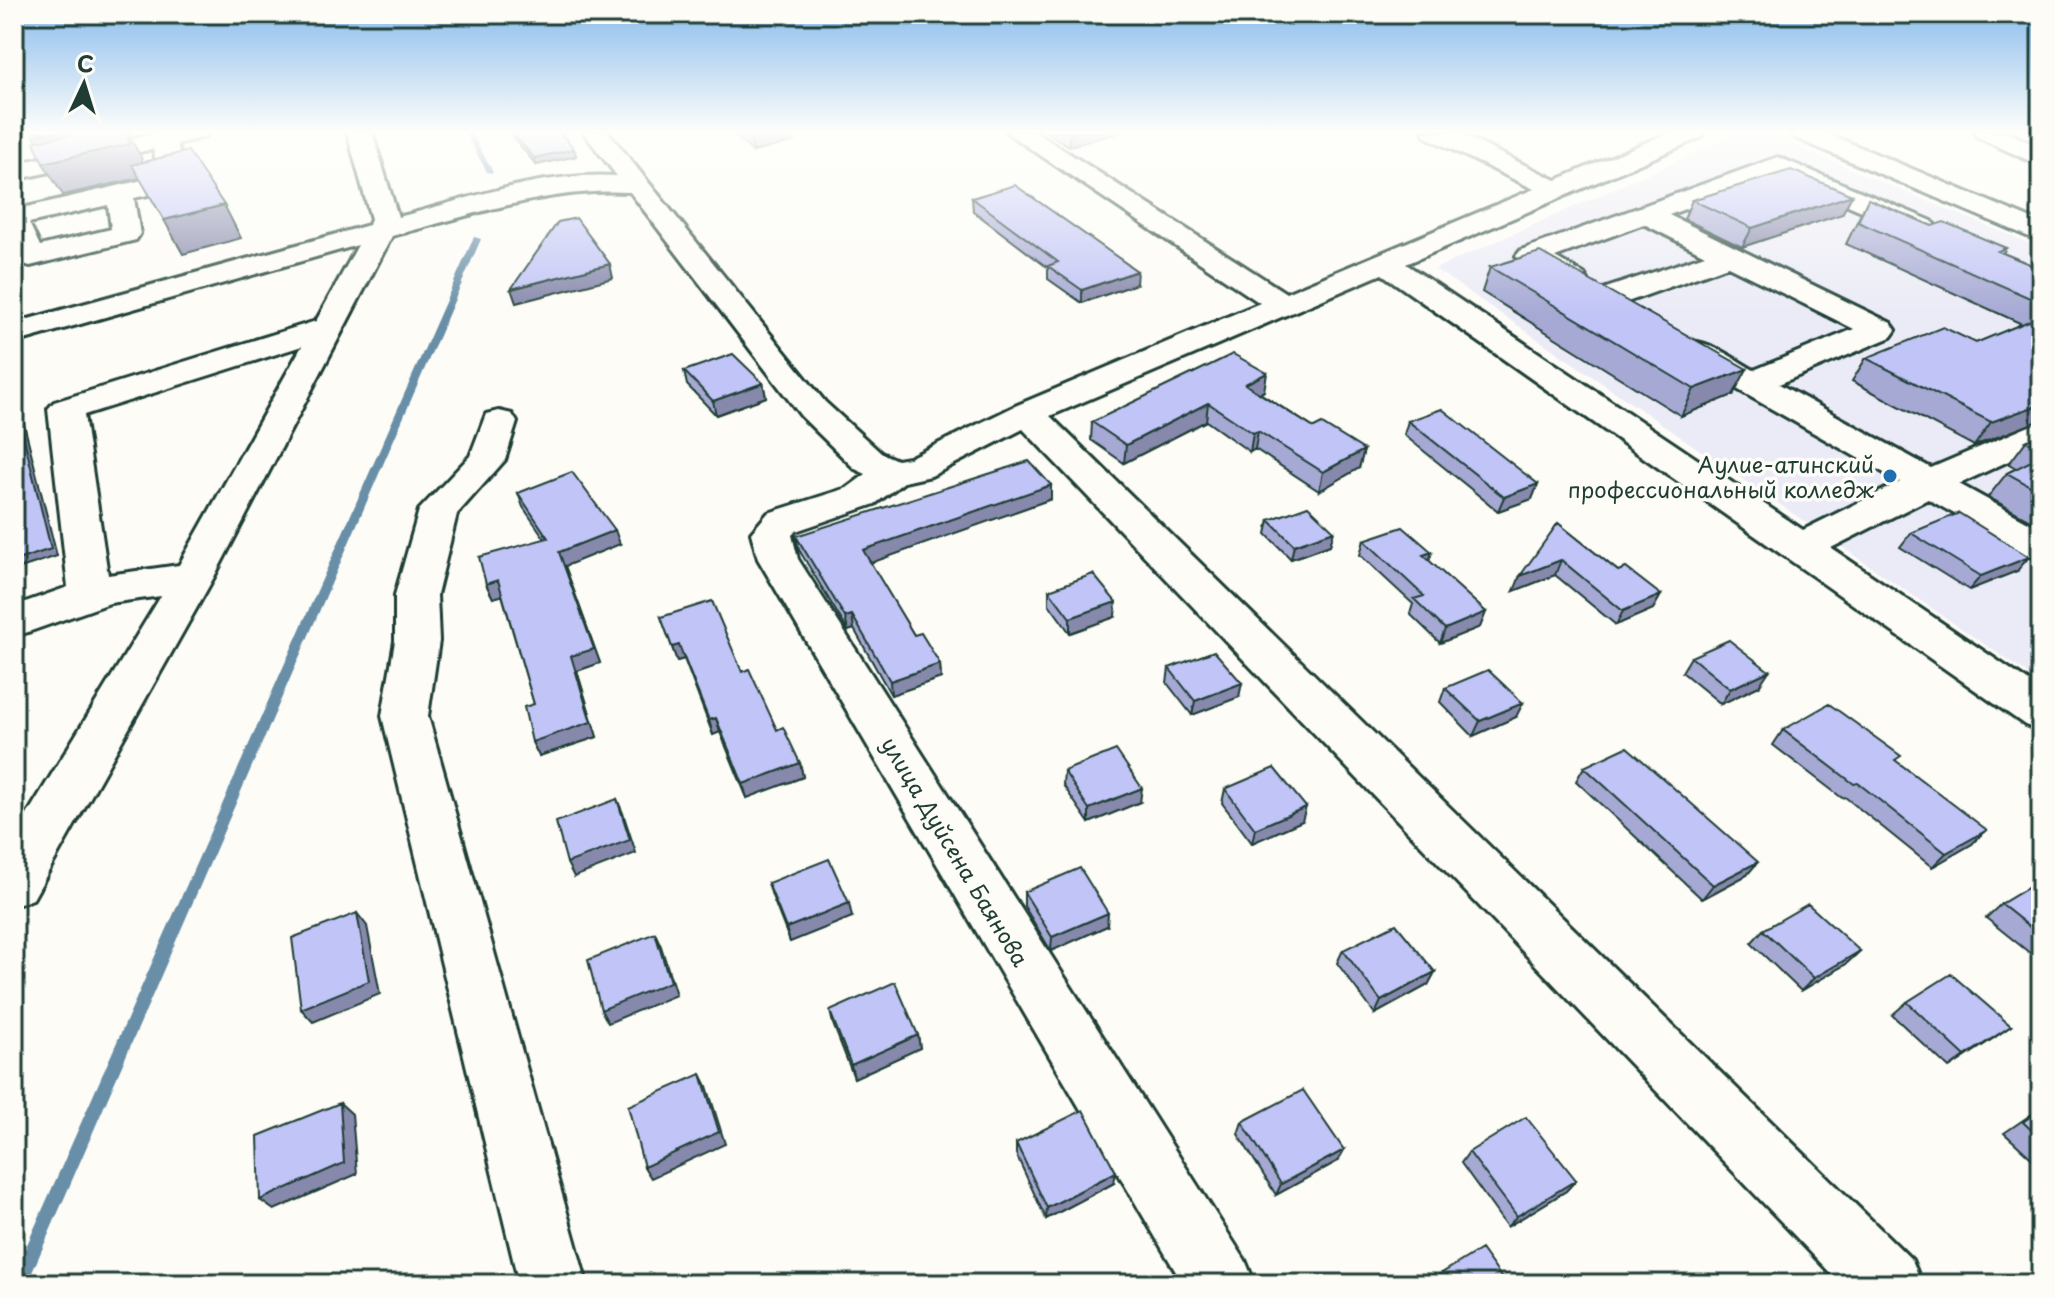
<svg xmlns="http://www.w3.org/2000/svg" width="2055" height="1298" viewBox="0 0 2055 1298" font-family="'Playpen Sans',sans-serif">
	<rect width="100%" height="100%" fill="#fdfcf7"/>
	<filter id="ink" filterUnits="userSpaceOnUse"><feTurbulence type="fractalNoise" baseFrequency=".0125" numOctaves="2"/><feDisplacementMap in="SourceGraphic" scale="16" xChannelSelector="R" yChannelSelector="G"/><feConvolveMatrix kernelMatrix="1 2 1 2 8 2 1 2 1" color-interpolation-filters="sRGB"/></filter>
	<g filter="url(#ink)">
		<path fill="#ebebf7" d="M1741,132H1761L2041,248V683L1435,269Z"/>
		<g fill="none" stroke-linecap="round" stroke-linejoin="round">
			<path fill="#688fa7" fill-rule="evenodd" d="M465,132H471L493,172L492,173L487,172Z
				M474,237L481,239L27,1284H14V1274Z"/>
			<defs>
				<path id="minor" d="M160,132H208L205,137L177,144L188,181L184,187L134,198L140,234L136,240L30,266L20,263L14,254V210L160,176L153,149L14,180V164ZM108,205L111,229L40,246L29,223Z
					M347,132H372L398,217C468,199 543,171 617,176L583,132H608L825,402L881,453L897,460L909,458L1015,406L1260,303L1006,132H1036L1286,293L1534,189L1426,137L1423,132H1456L1556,180L1671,132H1705L1702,137L1406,264L1803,530L1900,482L1679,356L1675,349L1679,342C1705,336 1732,358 1754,370L1854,329L1728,266L1616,306L1605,308L1594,306L1589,299L1594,292L1705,255L1644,224L1555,257L1584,274L1588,280L1584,286C1561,292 1540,273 1521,262L1516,256L1521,250L1778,157L1932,221L1936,227L1932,233L1922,235L1912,233L1777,174L1669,215L1891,323L1896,330L1891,337L1779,384L1931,468L2041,421V446L1959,484L2041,529V559L2027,555L1928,499L1831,548L2041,690V731L2025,725L1382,274L1050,416L1912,1260L1922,1284H1841L1023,429L931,476L904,482L875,504L796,531L792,535L798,559L1245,1260L1255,1284H1183L758,559L751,533L768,513L847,488L866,474L855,469L801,416L630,192C549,187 470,216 392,236L214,577L33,899L14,906V836L161,596L110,603L14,637V606L68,587L48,409L54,402L316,321L358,245L14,343V323L369,225L371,219ZM302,346L179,565L108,575L84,415Z
					M1790,132H1824L2041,223V242L1793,137Z
					M1974,132H2007L2041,148V166L1977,137Z
					M499,411L512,414L517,422L505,460L457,514L437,595L439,641L428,716L587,1284H519L382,716L395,641V595L419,510L470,456L486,414Z"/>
			</defs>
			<use href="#minor" stroke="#1f3d34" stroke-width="6"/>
			<use href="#minor" fill="#fdfcf7" fill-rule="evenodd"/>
		</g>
		<path fill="#a6a9d4" stroke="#1f3d34" stroke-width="2" d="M509,132H560L574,149L576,156L536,165Z
			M731,132H794L795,141L753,152Z
			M1046,132H1121L1069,146Z
			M1852,195L1842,214L1742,247L1684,219L1692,200Z
			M972,198L1136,284L1082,303L1048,279V268L973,211Z
			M1868,199L1932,226L2006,248L2003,253L2041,269V420L1974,446L1852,381L1866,358L1976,343L2022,324L1846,244Z
			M1490,267L1733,395L1681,416L1482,292Z
			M684,371L763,383L766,397L716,415L687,385Z
			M1264,391L1260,393L1314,428L1364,450L1359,468L1319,491L1255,449L1250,452L1206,421L1124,463L1091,440L1092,422Z
			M1408,421L1538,484L1532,499L1498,511L1404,435Z
			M2041,434V526L1988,497L2007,473L2016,468L2009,464L2026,441Z
			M1051,485V499L870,563L914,635L940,664L941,678L891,695L854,629L848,631L799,550L796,536Z
			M518,493L620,544L565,566L600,663L577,671L597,737L539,756L532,742L534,704L502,595L493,598L486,584L545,539L523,507Z
			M1269,520L1334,531L1330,545L1291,559L1266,534Z
			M1558,523L1618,571L1661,595L1653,609L1616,625L1555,575L1514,591Z
			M1911,533L2017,571L1969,590L1900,547Z
			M1364,540L1432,552L1429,561L1486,612L1480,627L1440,643L1410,614L1413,604L1360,555Z
			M1049,590L1115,617L1070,633L1049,604Z
			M661,617L742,672L777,730L800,763L803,777L747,798L720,732L713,735L684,659L677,661Z
			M1691,657L1759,686L1721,704L1682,672Z
			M1169,668L1239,697L1192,715L1167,683Z
			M1445,688L1516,717L1473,736L1440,702Z
			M1783,730L1896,762L1972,844L1932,867L1845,797L1842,798L1773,745Z
			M1584,767L1747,875L1702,899L1576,781Z
			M1064,771L1140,802L1089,823L1063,785Z
			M1225,789L1302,821L1252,843L1222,803Z
			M2041,880V962L1986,918L2001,904Z
			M768,883L852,917L790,942L772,896Z
			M1024,892L1107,926L1051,951L1024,906Z
			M1763,930L1860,951L1846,964L1801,991L1751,943Z
			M1343,950L1435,972L1428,985L1375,1014L1337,963Z
			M1907,1002L2011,1026L1949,1068L1892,1015Z
			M830,1011L918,1035L920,1048L854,1078L833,1024Z
			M2041,1108V1167L2004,1133Z
			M1242,1122L1338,1161L1276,1195L1238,1134Z
			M1016,1143L1114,1183L1046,1219L1016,1154Z
			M1469,1152L1576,1180L1566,1191L1507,1227L1461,1163Z"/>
		<path fill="#8789ac" stroke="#1f3d34" stroke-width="2" d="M53,132H131L132,135L129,136L140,155L148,176L63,195L43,163L45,154L34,136Z
			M781,132H794L795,141L753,152L751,140Z
			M1077,132H1121L1069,146V135Z
			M574,149L576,156L536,165L534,158Z
			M1852,195L1842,214L1742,247L1752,228Z
			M224,205L241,238L183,254L164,220Z
			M610,264L613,278L516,303L511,289Z
			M1137,271L1136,284L1082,303V290Z
			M1747,369L1733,395L1681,416L1694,389Z
			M1267,373L1264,391L1242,402L1245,384Z
			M763,383L766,397L716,415L713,401Z
			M14,384L57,556L14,570Z
			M1208,403L1206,421L1124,463L1126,445Z
			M2041,404V420L1974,446L1991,422Z
			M1258,431L1255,449L1250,452L1253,433Z
			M1364,450L1359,468L1319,491L1323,472Z
			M1538,484L1532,499L1498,511L1504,497Z
			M1051,485V499L865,565L863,550Z
			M615,530L620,544L565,566L600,663L577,671L597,737L539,756L532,742L559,552Z
			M1334,531L1330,545L1291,559L1294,545Z
			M1432,552L1427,567L1423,555Z
			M2029,557L2017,571L1969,590L1981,576Z
			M1561,560L1555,575L1514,591L1520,576Z
			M498,580L504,595L493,598L486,584Z
			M1661,595L1653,609L1616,625L1623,611Z
			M1116,602L1115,617L1070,633V618Z
			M1486,612L1480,627L1440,643L1445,629Z
			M852,615L854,629L848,631L845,617Z
			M679,645L684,659L677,661L672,647Z
			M940,664L941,678L891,695L890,681Z
			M1769,671L1759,686L1721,704L1730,689Z
			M1242,683L1239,697L1192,715L1195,701Z
			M1523,703L1516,717L1473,736L1480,721Z
			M716,718L720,732L713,735L709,720Z
			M800,763L803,777L747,798L743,784Z
			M1142,788L1140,802L1089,823V809Z
			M617,799L623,813L636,853L574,877L567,863Z
			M1306,807L1302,821L1252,843L1255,829Z
			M1987,830L1972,844L1932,867L1946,853Z
			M1758,862L1747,875L1702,899L1713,885Z
			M849,903L852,917L790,942L786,928Z
			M357,913L367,926L380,994L313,1022L301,1009Z
			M1108,913L1107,926L1051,951L1052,937Z
			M655,933L661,946L676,995L608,1023L601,1010Z
			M1860,951L1846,964L1801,991L1814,978Z
			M1435,972L1428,985L1375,1014L1381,1001Z
			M2011,1026L1994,1038L1949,1068L1965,1056Z
			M918,1035L920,1048L854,1078L851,1065Z
			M701,1074L707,1086L725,1144L651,1178L644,1167Z
			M340,1103L352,1114L357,1174L274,1210L260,1200Z
			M1344,1150L1338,1161L1276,1195L1281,1184Z
			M1116,1172L1114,1183L1046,1219L1047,1208Z
			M1576,1180L1566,1191L1507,1227L1517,1216Z"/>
		<path fill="#c1c4f6" stroke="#1f3d34" stroke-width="2" d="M33,132H53L34,136Z
			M80,132H126L130,144L43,163L34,142Z
			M512,132H560L574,149L534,158Z
			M742,132H781L751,140Z
			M188,151L224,205L164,220L132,165Z
			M1791,170L1852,195L1752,228L1692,200Z
			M1015,185L1137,271L1082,290L1048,266L1058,262L972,198Z
			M1868,199L1932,226L1944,222L2006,248L1998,251L2041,269V303L1858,222Z
			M576,218L610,264L511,289L558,222Z
			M1540,252L1747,369L1694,389L1490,267Z
			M2041,316V404L1991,422L1866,358L1943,327L1976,343Z
			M733,354L763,383L713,401L684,371Z
			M1233,354L1267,373L1245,384L1314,428L1322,424L1364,450L1323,472L1258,431L1253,433L1208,403L1126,445L1092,422Z
			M14,398L51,549L14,561Z
			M1442,409L1538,484L1504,497L1408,421Z
			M2041,434V448L2026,441Z
			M2041,456V492L2007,473Z
			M1029,461L1051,485L863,550L914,635L921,633L940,664L890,681L852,615L845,617L796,536Z
			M572,472L615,530L559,552L594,649L571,656L591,722L532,742L524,707L534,704L498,580L486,584L479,557L548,538L518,493Z
			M1308,506L1334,531L1294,545L1269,520Z
			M1959,513L2029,557L1981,576L1911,533Z
			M1558,523L1618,571L1626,568L1661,595L1623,611L1561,560L1520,576Z
			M1403,527L1432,552L1423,555L1486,612L1445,629L1414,599L1424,596L1364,540Z
			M1093,574L1116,602L1070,618L1049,590Z
			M712,601L742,672L749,669L777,730L783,727L800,763L743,784L716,718L709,720L679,645L672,647L661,617Z
			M1729,640L1769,671L1730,689L1691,657Z
			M1214,651L1242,683L1195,701L1169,668Z
			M1488,670L1523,703L1480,721L1445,688Z
			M1829,704L1901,756L1895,760L1987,830L1946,853L1858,783L1854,784L1783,730Z
			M1627,747L1758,862L1713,885L1584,767Z
			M1116,750L1142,788L1089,809L1064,771Z
			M1274,768L1306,807L1255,829L1225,789Z
			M617,799L630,840L567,863L556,822Z
			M829,859L849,903L786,928L768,883Z
			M1080,868L1108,913L1052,937L1024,892Z
			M2041,880V936L2001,904Z
			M1808,904L1860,951L1814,978L1763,930Z
			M357,913L369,981L301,1009L292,938Z
			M1396,924L1435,972L1381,1001L1343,950Z
			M655,933L670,982L601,1010L588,960Z
			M1951,974L2011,1026L1965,1056L1907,1002Z
			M895,982L918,1035L851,1065L830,1011Z
			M701,1074L719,1132L644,1167L628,1106Z
			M1303,1090L1344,1150L1281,1184L1242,1122Z
			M340,1103L344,1163L260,1200L258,1136Z
			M2041,1109V1139L2023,1122Z
			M1083,1110L1116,1172L1047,1208L1016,1143Z
			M1526,1117L1576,1180L1517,1216L1469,1152Z
			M1481,1249L1506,1284H1424Z
			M1709,1274L1717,1284H1693Z
			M788,1278L790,1284H777Z"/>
	</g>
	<linearGradient id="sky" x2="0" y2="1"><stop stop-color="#88bbec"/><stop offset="0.42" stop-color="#fefefb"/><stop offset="1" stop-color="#fefefb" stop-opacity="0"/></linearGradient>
	<rect width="2055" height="314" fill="url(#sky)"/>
	<circle fill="#1f6fb2" stroke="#fdfcf7" stroke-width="3" cx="1890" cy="476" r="8"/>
	<g text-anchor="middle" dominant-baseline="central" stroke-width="7" stroke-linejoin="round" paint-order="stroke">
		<g font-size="22" fill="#1f3d34" stroke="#fdfcf7" text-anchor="end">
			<text x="1874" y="463">Аулие-атинский<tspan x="1874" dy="25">профессиональный колледж</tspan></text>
		</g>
		<g font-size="22" fill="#1f3d34" stroke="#fdfcf7">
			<text transform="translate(956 851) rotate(59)">улица Дуйсена Баянова</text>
		</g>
	</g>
	<rect width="2055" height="1298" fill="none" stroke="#fdfcf7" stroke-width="48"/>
	<rect x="24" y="24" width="2007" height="1250" fill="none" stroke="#1f3d34" stroke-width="3" filter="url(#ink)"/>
	<g transform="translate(84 84) rotate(4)" stroke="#fdfcf7" stroke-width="6" paint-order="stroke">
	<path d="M0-6L14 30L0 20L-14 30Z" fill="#1f3d34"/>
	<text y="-12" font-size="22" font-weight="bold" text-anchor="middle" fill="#1f3d34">С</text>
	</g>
</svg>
